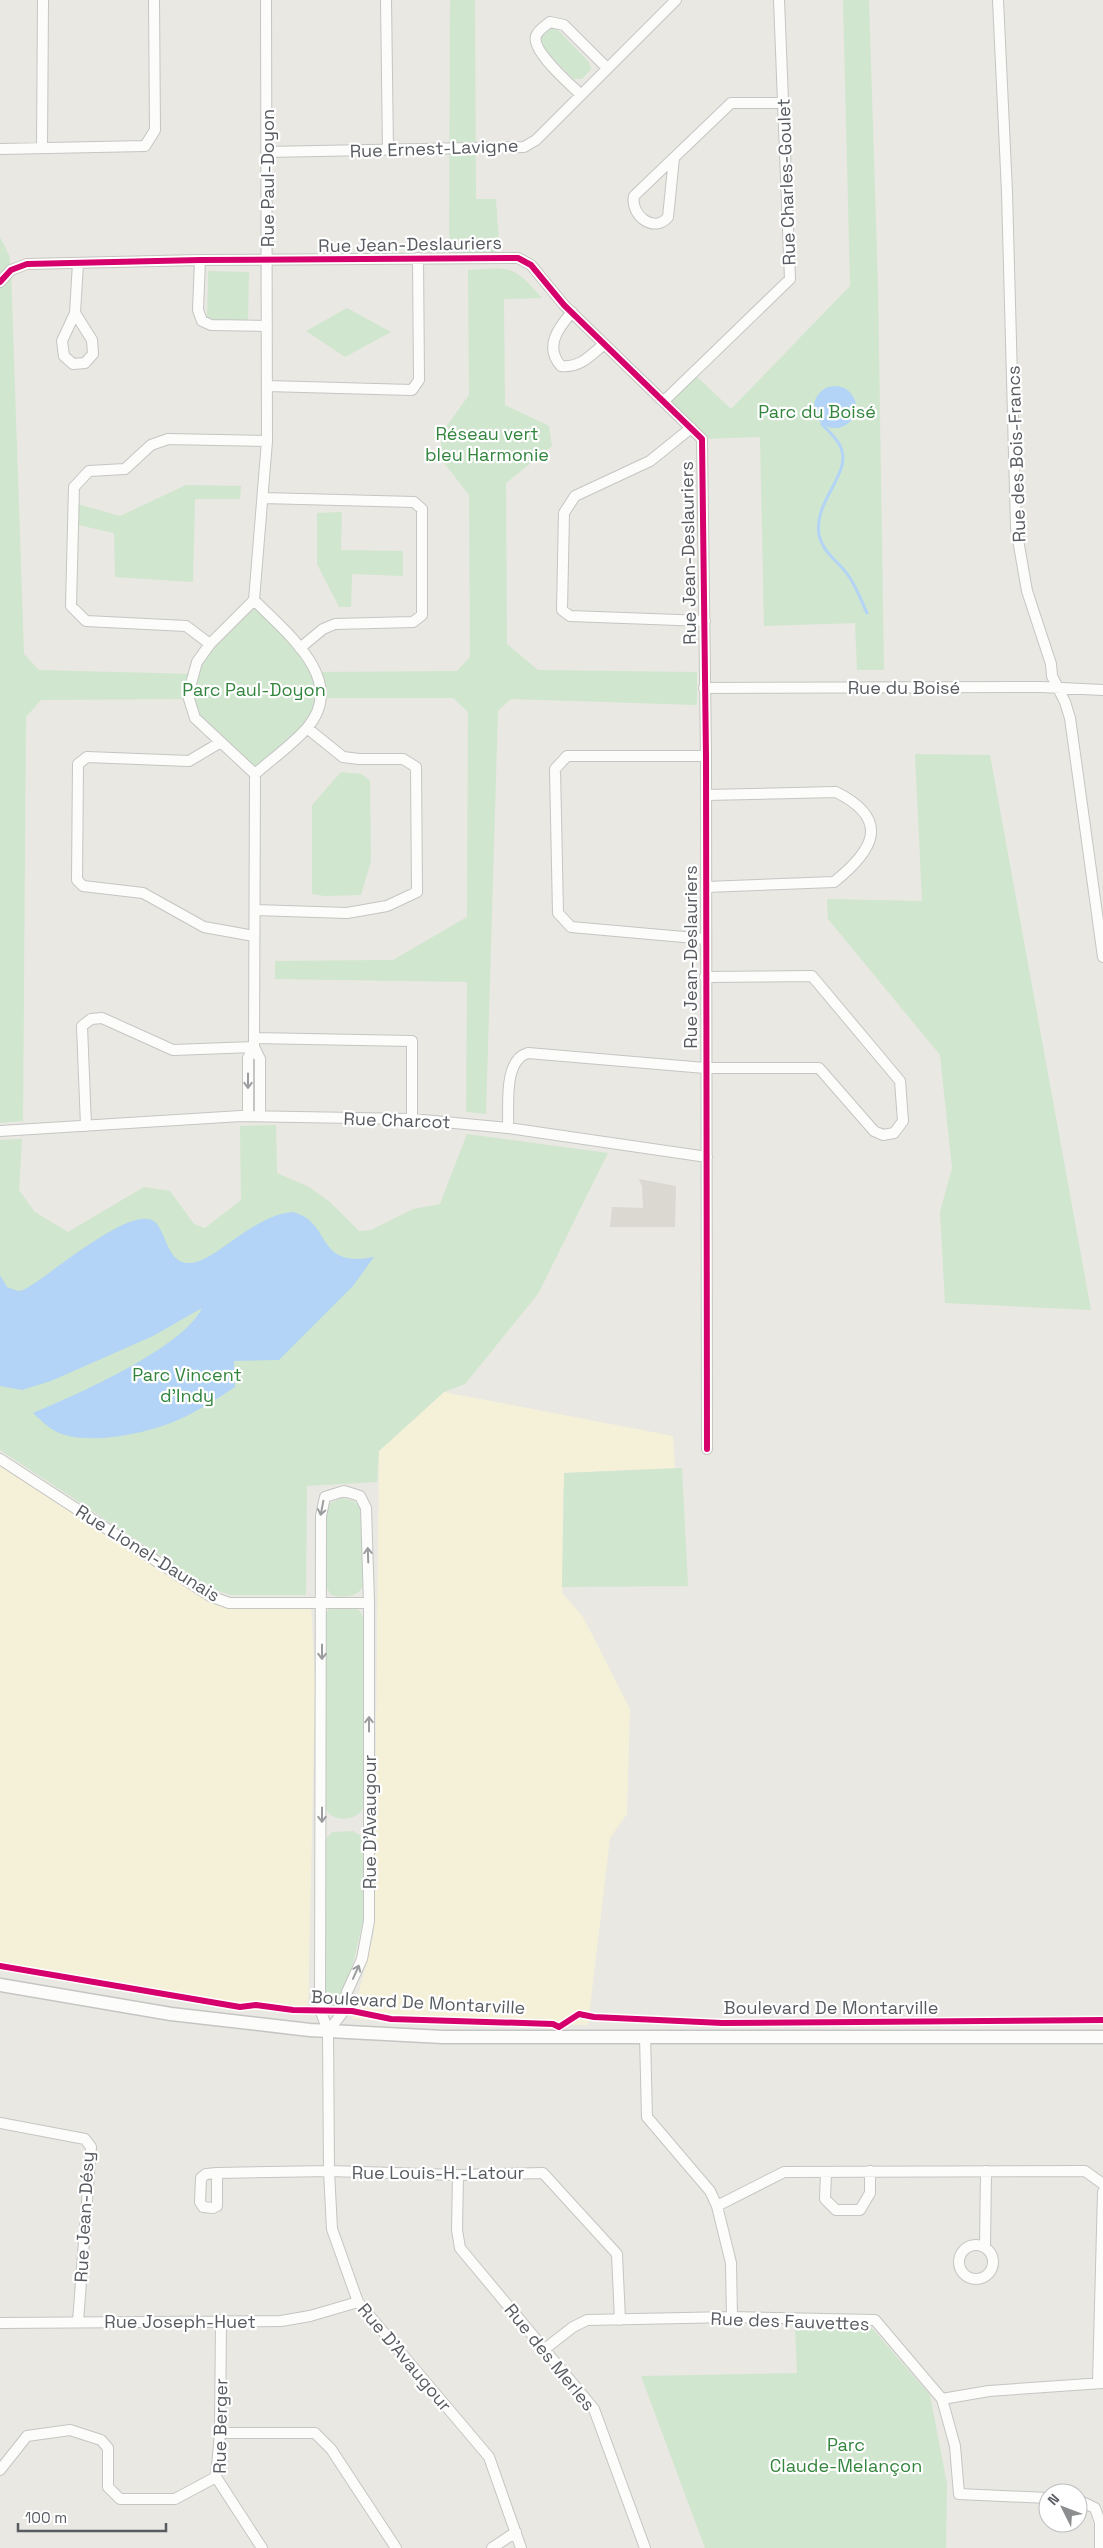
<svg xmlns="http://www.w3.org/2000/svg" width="1103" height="2548" viewBox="0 0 1103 2548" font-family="'Space Grotesk',sans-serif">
	<rect width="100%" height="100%" fill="#e9e8e2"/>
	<path fill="#f5f1d9" d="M444,1392L673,1436L675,1468L564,1473L562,1593L583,1617L630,1709L627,1814L610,1838L588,2025L352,2019L374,1933L379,1451Z
		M0,1459L229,1603H311L315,1685L308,2015L153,1992L0,1966Z"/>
	<path fill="#dad8d0" d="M639,1179L676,1186L675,1227H610L612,1207L643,1208L642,1187Z"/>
	<path fill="#d0e6ce" d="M450,0H475L476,199H496L500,257L449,258Z
		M843,0H869L878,285L884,670H857L855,623L764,626L760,437L702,439L664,401L693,373L731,409L850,286Z
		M549,28L557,29L589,62L591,69L582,79H573L543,48C538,38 542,35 549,28Z
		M0,237L9,255L11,270L24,654L39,670L193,674L198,663L254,600L317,672L457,671L470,657L469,495L441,459V434L469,395L468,270C511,267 513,265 542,298L504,299L505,405L549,426L552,446L506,483L507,644L538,670L697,672V705L511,699L498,711L486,1114L466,1112L467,982L275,979V961L393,960L467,917L468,712L453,698H321L316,714L255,774L195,718L188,699L41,700L26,717L23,1121L0,1123Z
		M208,271L249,272L248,321L207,320Z
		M347,308L391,332L345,357L306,331Z
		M186,485L241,486L240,499H195L193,582L115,577L114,533L78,525L77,504L120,516Z
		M342,512L341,550L403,551V576L352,574L351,607H339L317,564V513Z
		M915,754L990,755L1091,1310L945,1303L940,1212L952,1168L940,1055L828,919L827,899L922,901Z
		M341,772L362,774L370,781L371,861L361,895L324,896L312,894V805Z
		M276,1125L277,1173L309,1187L330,1202L359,1231L371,1230L413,1209L440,1204L467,1134L608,1153L538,1294L465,1384L444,1392L379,1451L377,1482L307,1486L306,1595H231L211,1589L0,1450V1140L22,1139L19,1190L35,1212L68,1232L144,1187L170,1191L194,1224L205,1228L241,1200L240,1126Z
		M682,1468L688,1586L562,1587L564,1473Z
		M342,1498L354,1501L362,1510L363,1585C359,1598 343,1598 331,1595L325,1585L324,1514L330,1503Z
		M353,1607L360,1611L363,1618L364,1806C359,1822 329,1824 325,1806L326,1685L324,1616L330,1608Z
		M353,1831L360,1835L365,1843L364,1916L354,1960L338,2007L326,2005L324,1962L325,1840L332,1832Z
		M795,2326L871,2327L930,2395L947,2484L946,2548H705L641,2376L797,2373Z"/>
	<path fill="#b3d4f6" d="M814 407a21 21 0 1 1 42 0a21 21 0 1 1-42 0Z
		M292,1212C333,1221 314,1269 374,1257L353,1286L279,1360L234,1361L235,1387C217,1399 198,1411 178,1420C149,1433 95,1444 65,1435C52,1432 43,1422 33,1413C76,1395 183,1348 202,1308L153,1336L51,1381L22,1390L0,1386V1275L7,1287L18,1291L23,1290C47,1279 134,1200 156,1223C167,1235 168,1265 191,1263C201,1262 211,1255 219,1250C241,1235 265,1215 292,1212Z"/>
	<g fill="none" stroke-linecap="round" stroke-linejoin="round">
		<path stroke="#b3d4f6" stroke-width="3" d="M822,424C828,431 838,439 841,448C852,474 813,501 819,535C823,553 838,561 848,575C856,586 861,600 867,613"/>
		<defs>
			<path id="minor" d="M386,0L388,150
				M998,0L1007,192L1016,528L1027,591L1051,664L1052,676L1065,702L1070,718L1103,957
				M581,95C571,85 531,51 536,36C538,30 545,26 550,22L564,25L607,68
				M42,148L43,0
				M0,149L145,146L155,130L154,0
				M267,152L524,147L536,140L676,0
				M674,158L668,217C654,234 630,215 634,196L731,103H783
				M200,260L198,310L202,321L211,325L267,326
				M0,282L11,270L27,264L200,260L518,258L531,265L564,305L702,439L706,756L707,1449
				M572,312C558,328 544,347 561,366C580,368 590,356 604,344
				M75,313L92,340L93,354L85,363L73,364L64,356L62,341L75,313L78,263
				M267,386L412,390L419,380L418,258
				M664,401L790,279L779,0
				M691,428L650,461L575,496L564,513L562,610L570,616L705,621
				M263,498L414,502L422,509V615L413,622L335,624L323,629L300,648
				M254,600C285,632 349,680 307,728C292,745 272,759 255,774
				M210,644L186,626L86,621L71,606L74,487L89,471L125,469L151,445L168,439L267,441
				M704,688L1041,687L1103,690
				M221,742L189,761L87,757L78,764L77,880L83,886L143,893L204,927L254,936
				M706,887L834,882C873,851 892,820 836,792L706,795
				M255,910L347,913L387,906L417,892L416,767L403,759H359L343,757L307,728
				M706,939L571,927L558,913L555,769L567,756H706
				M254,1038L412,1041V1119
				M248,1116V1058L254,1047
				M260,1116V1059L254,1047L255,774L195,718L189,699V691L197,662L210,644L254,600L267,441L266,0
				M86,1126L82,1026L91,1019L102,1018L173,1050L254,1047
				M508,1128C509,1106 503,1060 528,1053L705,1068H819L874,1131L883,1135L894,1133L903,1121L900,1081L812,976L705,977
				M0,1131L241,1116L412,1119L508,1128L707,1157
				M0,1459L210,1596L229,1603H369
				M328,2031L344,2011L347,1992L362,1959L369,1921V1603L366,1508L360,1496L344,1491L325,1497L321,1516L320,2009L328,2031L329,2171L332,2229L358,2302L489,2457L521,2548
				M645,2036L647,2117L710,2191L717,2206L731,2263L732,2317
				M0,2123L85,2139L91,2147L78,2322
				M826,2172L825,2199L836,2210H860L870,2193V2171
				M217,2173V2206L213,2208L203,2207L200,2202L201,2178L206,2174L217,2173L329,2171L458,2175L543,2173L617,2254L620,2320
				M458,2175L457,2230L460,2248L594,2409L645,2548
				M717,2206L784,2172L1085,2171L1103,2184
				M959 2262a17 17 0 1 1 34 0a17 17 0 1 1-34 0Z
				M985,2247L986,2171
				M221,2320L220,2433L216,2477L262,2548
				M0,2323L281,2321L310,2316L358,2302
				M546,2348L573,2327L587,2320L732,2317L875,2320L942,2399L955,2446L959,2494L1048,2498
				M1098,2383L1103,2192
				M942,2399L989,2391L1103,2383
				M220,2433H315L331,2449L396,2548
				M0,2470L27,2436L70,2430L101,2440L108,2448V2487L120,2499H175L216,2477
				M1078,2500L1095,2508L1100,2522V2548
				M492,2548L516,2532"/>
			<path id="tertiary" d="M0,1985L171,2014L310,2030L443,2037H1103"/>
		</defs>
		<use href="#minor" stroke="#c5c5c3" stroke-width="12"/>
		<use href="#tertiary" stroke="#c5c5c3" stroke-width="15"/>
		<use href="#minor" stroke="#fcfcfb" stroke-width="10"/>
		<use href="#tertiary" stroke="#fcfcfb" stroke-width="12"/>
		<defs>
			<path id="cycleway" d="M0,282L11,270L27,264L200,260L518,258L531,265L564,305L702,439L706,756L707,1449
				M0,1966L240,2007L256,2005L293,2010L352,2011L391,2019L553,2024L559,2027L579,2014L594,2017L722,2023L1103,2020"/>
		</defs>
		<use href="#cycleway" stroke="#fff" stroke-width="9"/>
		<use href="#cycleway" stroke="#d6006c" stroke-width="6"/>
	</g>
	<defs><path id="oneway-shaft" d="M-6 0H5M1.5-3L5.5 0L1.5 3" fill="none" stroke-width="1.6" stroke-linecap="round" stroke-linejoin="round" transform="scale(1.25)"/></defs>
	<g stroke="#9a9c9f">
		<use href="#oneway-shaft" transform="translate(248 1081) rotate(90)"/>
		<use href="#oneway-shaft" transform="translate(322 1508) rotate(101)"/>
		<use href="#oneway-shaft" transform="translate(368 1555) rotate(-92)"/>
		<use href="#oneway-shaft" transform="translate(322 1652) rotate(90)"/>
		<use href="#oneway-shaft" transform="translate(369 1724) rotate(-90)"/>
		<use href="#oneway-shaft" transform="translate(322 1815) rotate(90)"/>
		<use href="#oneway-shaft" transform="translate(356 1972) rotate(-66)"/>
	</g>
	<g text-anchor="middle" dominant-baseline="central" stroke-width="4.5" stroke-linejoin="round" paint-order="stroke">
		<g font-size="18" fill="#585c61" stroke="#fff">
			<text transform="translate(434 148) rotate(-2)">Rue Ernest-Lavigne</text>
			<text transform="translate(267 178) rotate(-90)">Rue Paul-Doyon</text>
			<text transform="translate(786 182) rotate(-92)">Rue Charles-Goulet</text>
			<text transform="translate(410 244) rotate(-1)">Rue Jean-Deslauriers</text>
			<text transform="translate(1016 454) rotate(-92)">Rue des Bois-Francs</text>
			<text transform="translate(688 553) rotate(-91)">Rue Jean-Deslauriers</text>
			<text x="904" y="687">Rue du Boisé</text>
			<text transform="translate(690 957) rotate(-90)">Rue Jean-Deslauriers</text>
			<text transform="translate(397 1120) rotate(2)">Rue Charcot</text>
			<text transform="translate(148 1553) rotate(32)">Rue Lionel-Daunais</text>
			<text transform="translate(369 1822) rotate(-90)">Rue D'Avaugour</text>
			<text transform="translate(418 2002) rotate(3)">Boulevard De Montarville</text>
			<text x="831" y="2007">Boulevard De Montarville</text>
			<text x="438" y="2172">Rue Louis-H.-Latour</text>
			<text transform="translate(84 2217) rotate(-87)">Rue Jean-Désy</text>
			<text x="180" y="2321">Rue Joseph-Huet</text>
			<text transform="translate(790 2321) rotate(2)">Rue des Fauvettes</text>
			<text transform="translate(405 2357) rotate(50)">Rue D'Avaugour</text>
			<text transform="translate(550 2357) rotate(51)">Rue des Merles</text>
			<text transform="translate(220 2426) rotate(-89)">Rue Berger</text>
		</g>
		<g font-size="18" fill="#33853e" stroke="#fff">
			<text x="817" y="411">Parc du Boisé</text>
			<text x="487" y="433">Réseau vert<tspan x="487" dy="21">bleu Harmonie</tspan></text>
			<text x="254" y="689">Parc Paul-Doyon</text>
			<text x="187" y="1374">Parc Vincent<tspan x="187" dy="21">d'Indy</tspan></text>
			<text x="846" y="2444">Parc<tspan x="846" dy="21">Claude-Melançon</tspan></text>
		</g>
	</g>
	<g transform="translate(1063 2508) rotate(312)"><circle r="24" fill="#ffffff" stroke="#bcbec0"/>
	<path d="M0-4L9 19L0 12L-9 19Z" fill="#8b8d8e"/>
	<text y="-8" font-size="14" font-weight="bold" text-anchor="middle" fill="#585c61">N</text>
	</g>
	<path d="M18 2523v8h148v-8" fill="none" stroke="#585c61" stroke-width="2.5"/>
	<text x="25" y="2523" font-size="15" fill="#585c61" stroke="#ffffff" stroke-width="4" paint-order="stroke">100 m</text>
</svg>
